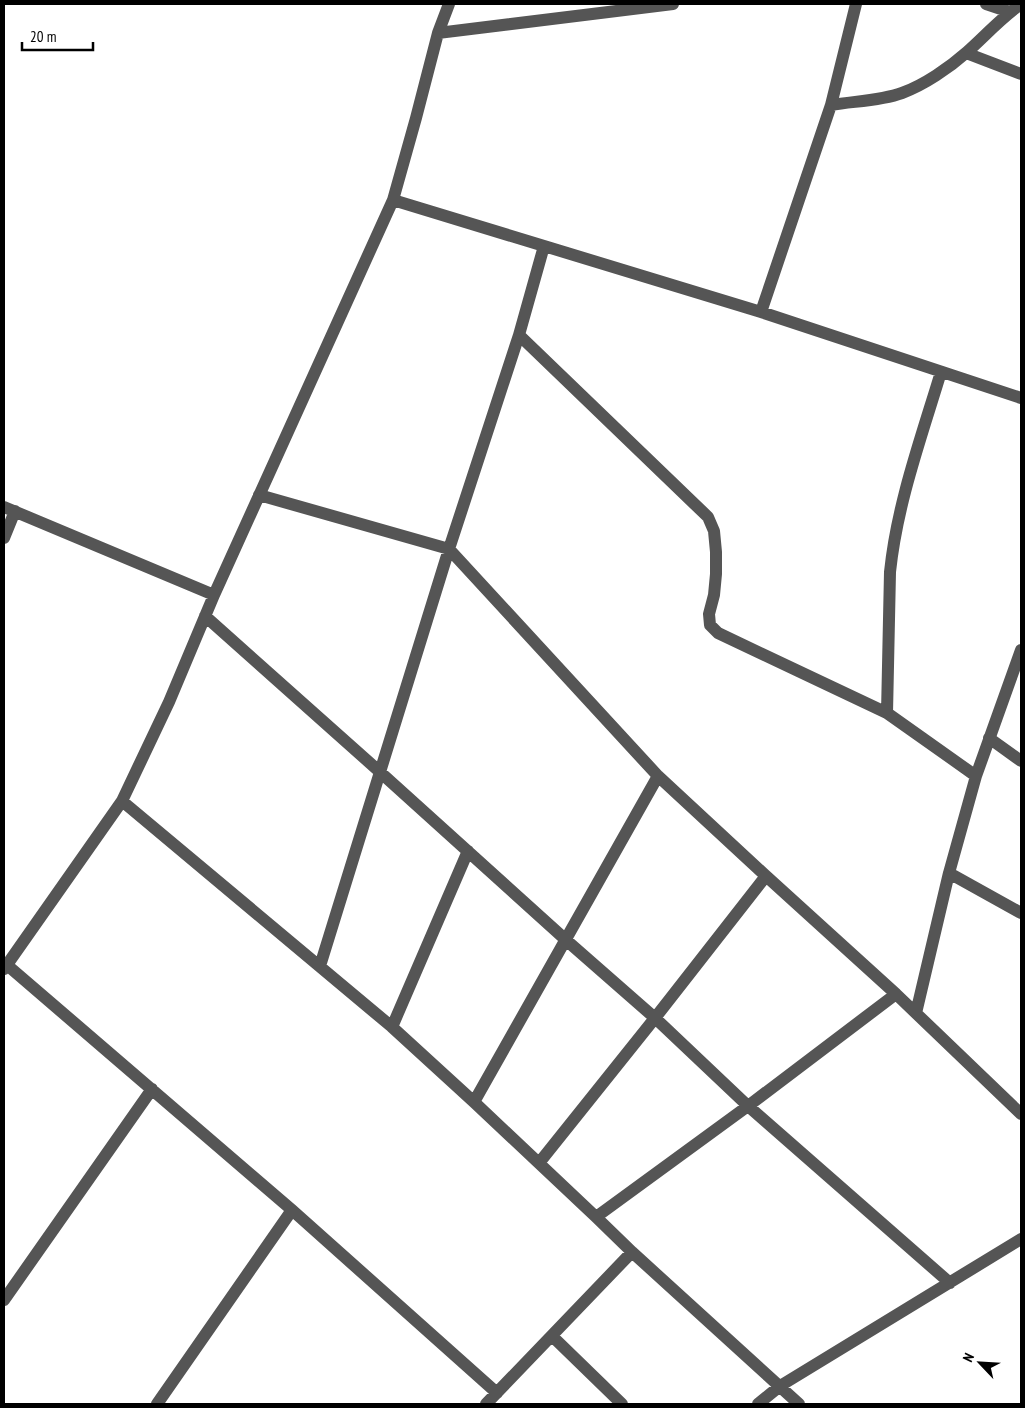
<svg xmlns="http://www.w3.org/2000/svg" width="1025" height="1408" viewBox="0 0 1025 1408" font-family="'PT Sans Narrow',sans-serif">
	<rect width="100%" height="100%" fill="#fff"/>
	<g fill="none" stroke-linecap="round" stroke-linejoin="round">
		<path stroke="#555" stroke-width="12" d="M986,4L1010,12
			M438,33L673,4
			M966,53L1021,74
			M831,105C854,101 880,101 902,93C924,85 949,68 967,52C985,36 1001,18 1021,4
			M393,200L761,312L1021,398
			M761,312L831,105L856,4
			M519,335L708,517L714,531L716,552V574L714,595L709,614L710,625L718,633L887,713L976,776
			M259,495L449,549L658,776L766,876L896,994L1021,1114
			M4,507L214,595
			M4,538L15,511
			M205,616L380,772L566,940L655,1018L748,1106L950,1283
			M887,713L890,572C897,504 921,438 941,372
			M989,738L1021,761
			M122,801L392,1027L474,1102L596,1217L632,1252L799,1404
			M949,873L1021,913
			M7,965L292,1210L497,1393
			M320,966L449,549L519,335L544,246
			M4,969L122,801L169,702L214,595L393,200L416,118L438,33L449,4
			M916,1013L949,873L976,776L1021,650
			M392,1027L468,851
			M474,1102L658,776
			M539,1163L655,1018L766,876
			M596,1217L748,1106L896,994
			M4,1300L152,1089
			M552,1336L622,1404
			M157,1404L292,1210
			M486,1404L632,1252
			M758,1404L780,1386L1021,1239"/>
	</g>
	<rect width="1025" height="1408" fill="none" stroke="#000000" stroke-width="10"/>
	<g transform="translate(980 1363) rotate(295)" stroke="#ffffff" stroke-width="4" paint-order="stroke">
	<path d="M0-4L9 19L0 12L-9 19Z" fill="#000000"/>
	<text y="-8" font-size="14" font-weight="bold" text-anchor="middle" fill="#000000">N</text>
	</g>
	<path d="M22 42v8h71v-8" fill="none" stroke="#000000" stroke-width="2.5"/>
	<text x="30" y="42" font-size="15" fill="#000000" stroke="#ffffff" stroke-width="4" paint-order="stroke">20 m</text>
</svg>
